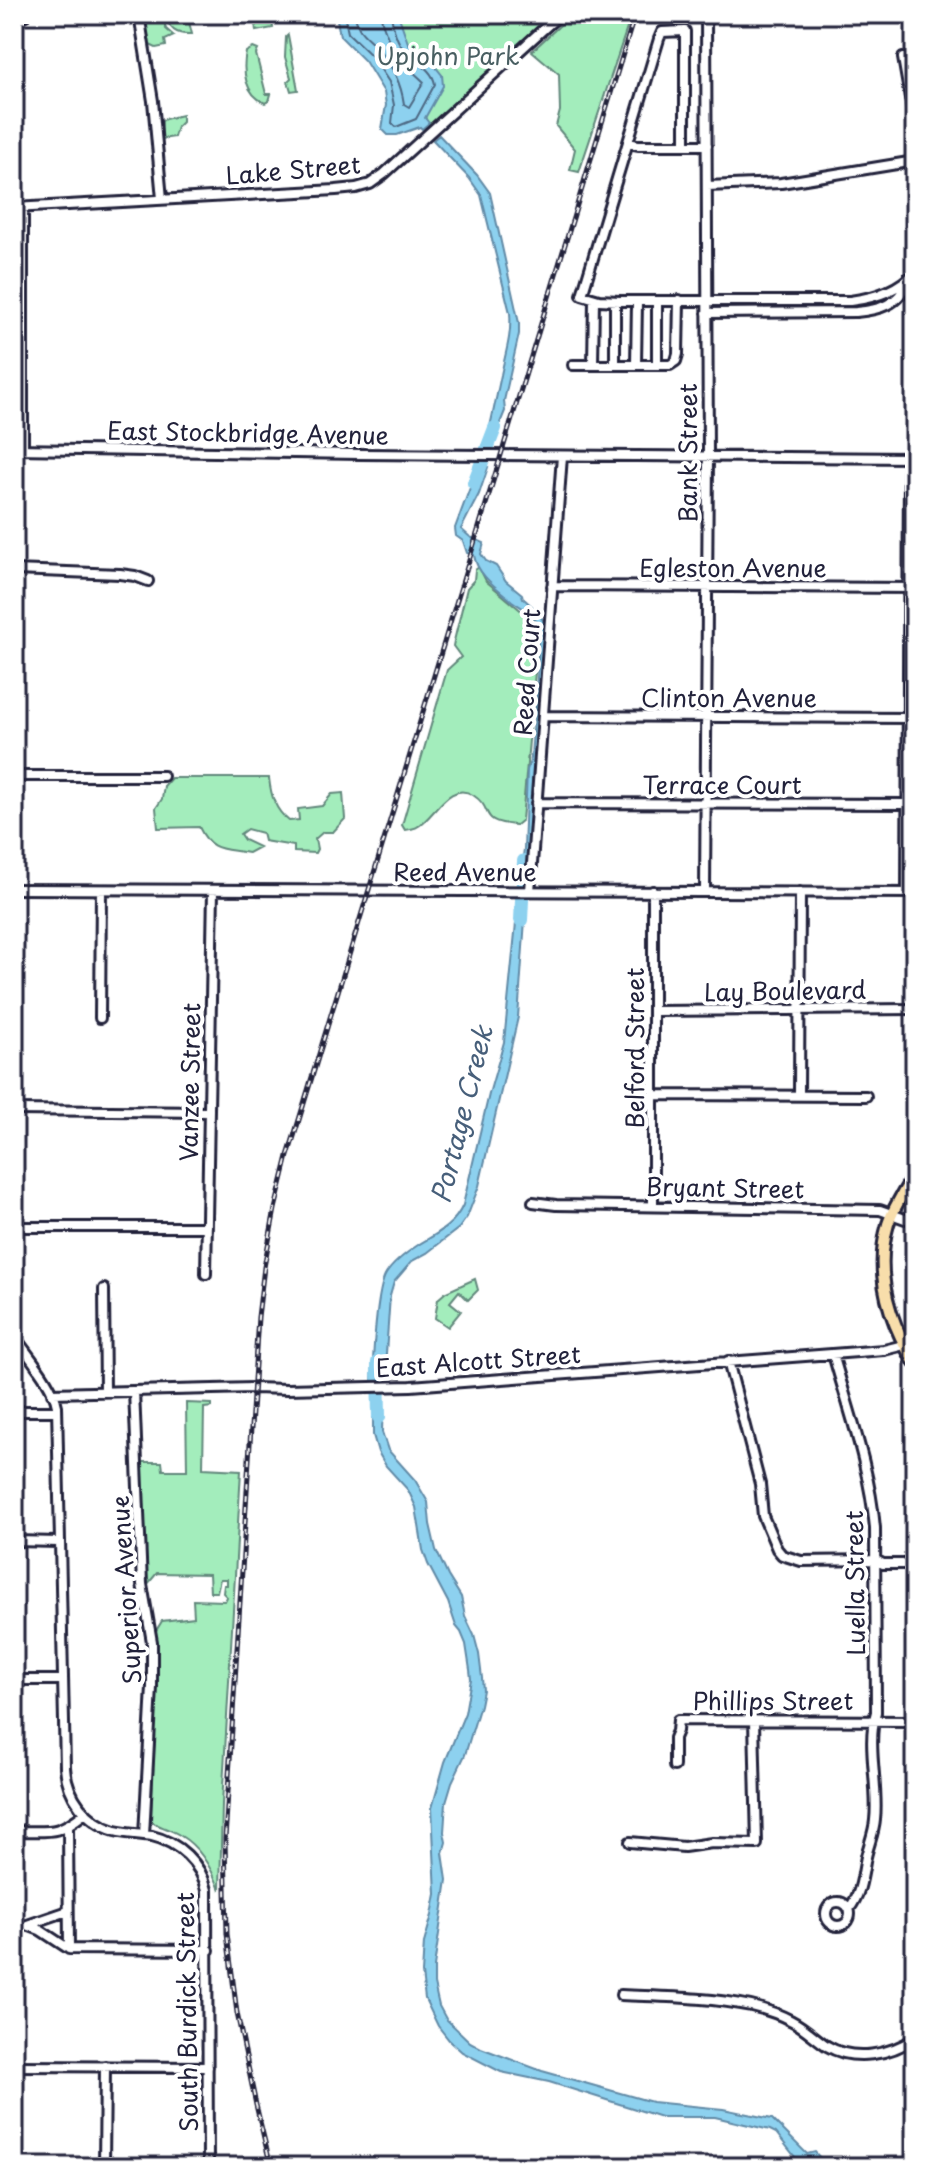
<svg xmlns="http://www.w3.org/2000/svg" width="929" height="2181" viewBox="0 0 929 2181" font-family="'Playpen Sans',sans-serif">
	<rect width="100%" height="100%" fill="#fff"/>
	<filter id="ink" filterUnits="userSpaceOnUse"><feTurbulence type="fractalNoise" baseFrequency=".0125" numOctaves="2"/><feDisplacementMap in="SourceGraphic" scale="16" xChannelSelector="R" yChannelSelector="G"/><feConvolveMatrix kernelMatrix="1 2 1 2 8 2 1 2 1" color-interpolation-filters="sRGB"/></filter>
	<g filter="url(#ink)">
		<path fill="#a3edbc" stroke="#62887c" stroke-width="2" d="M144,14H162L166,29L174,36L165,40L166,46L156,48L150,45Z
			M166,14H187L192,34C177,35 168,30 166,14Z
			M254,14H271L273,28L256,31Z
			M384,14H551L546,21L432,125L427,122L407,67Z
			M571,15L631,16L579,172L570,170L575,149L556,126L560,111L559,74L532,51Z
			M288,35L298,90L291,91L288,81L291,78L285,57L286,37Z
			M253,48L258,50L256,54L266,94H271L269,101L265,103C245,94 242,72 246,52Z
			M182,115V122L177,127L174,137L161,139L162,121L165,119Z
			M479,567L486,581L537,624L538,638L522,820L516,825C476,822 496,810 473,795C449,780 435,817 417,827C414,829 409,829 405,830L402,825L447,670L461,657L453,646L454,641L467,588L474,580L475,570Z
			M171,778H269C271,796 275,810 289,821L299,820L298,809L322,806L332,794L343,793L345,819L333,832H323L315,839L317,849L315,853L294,852V846L264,841L262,833L247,829L240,834L244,840L259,847L248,853C222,848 211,852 199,827L158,828L156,808L162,799L164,786Z
			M475,1279L478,1290L468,1300L459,1291L450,1302L461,1311L448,1327L435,1318L438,1299L446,1292Z
			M186,1403L212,1404V1407L204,1408L203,1468L241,1470L222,1804L220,1890C212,1869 201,1848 181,1836C172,1830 161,1827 151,1822L155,1727L154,1634L162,1621L194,1617L193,1600L225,1601L227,1597L223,1593L224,1585H227V1579H220L217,1592H210L209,1574L157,1573L147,1585H144L139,1462H162L163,1470H187Z"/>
		<path fill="#8dd1ef" stroke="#628ba7" stroke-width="2" d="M336,14H398L408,43L434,65L442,75L443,86L425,118L429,123L422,129L420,127L397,135H388L382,129L386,105L384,92L365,61L340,36Z
			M439,135L477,175L490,193L519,323V334L504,401L505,411L492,443H486C492,420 496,398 501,375C505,354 512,336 510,313L481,195L469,178L433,140Z
			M478,466L488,467L479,494L461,529L470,537L484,543L481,554L486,561L496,566L506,581L522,594L523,598L538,612L545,624L527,878H520L524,849L527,770L531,758C532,735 543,635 536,621C531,611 520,607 512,601C497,588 477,575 474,555L467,553L463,541L456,536L455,528Z
			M518,903H525L526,906L518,1017L479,1186L467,1217L459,1228L427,1253L412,1261L394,1282L390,1296L385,1368L383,1379H372C373,1358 376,1290 386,1274C393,1263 406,1253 418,1245C436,1234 454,1226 463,1205L489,1094L504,1042Z
			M373,1399H383L382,1432L388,1450L415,1480L428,1502L430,1524L436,1550L448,1576L461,1597L465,1616L474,1635L479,1654L482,1678L483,1690L480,1705L465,1755L452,1782L446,1802L444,1832L446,1842L443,1853L447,1880L434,1967V1984L439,2006L446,2019L470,2042L481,2048L542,2071L652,2102L723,2109L772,2119L807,2154L815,2152L828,2167H803L776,2133L770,2130L715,2117H661L549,2082L501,2072L462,2052L449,2040L438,2026L425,1999L422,1973L424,1943L432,1915L436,1894L432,1808L445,1762L465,1713L471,1679L470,1670L466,1644L461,1632L456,1626L448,1602L428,1564L423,1550L416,1507L408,1490L386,1466L378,1452L373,1435Z"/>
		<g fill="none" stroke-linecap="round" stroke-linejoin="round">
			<path stroke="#4d6883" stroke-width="2" d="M344,14L348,33L372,56L389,82L394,105L392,123L396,127L416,119L435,84C432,68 415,62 405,51C397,43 392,25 391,14
				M355,14C358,36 368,35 380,51C393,68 401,83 404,104L409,107L424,82L394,54L382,22L381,14"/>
			<path stroke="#8dd1ef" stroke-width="14" d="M474,483L495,428
				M521,920L524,861
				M378,1362L379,1417"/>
			<defs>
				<path id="minor" d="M139,14L153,101L162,199
					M14,21L27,14
					M903,58L909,92
					M915,91L909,92L915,127
					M628,143L638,145H707
					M685,145V31L662,32L659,39L582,295L599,300L620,301H850C875,298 899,290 915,272
					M707,186L781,183L915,161
					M23,207V449
					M14,208L336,190L356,188L370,184L384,174L560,14
					M707,313L856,312C878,310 900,305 907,281
					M573,365H670L676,361L678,354L679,300
					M593,365L594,299
					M615,365V301
					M636,365L637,302
					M657,365V301
					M14,449L360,454L915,458
					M14,570L120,574L135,576L148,581
					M552,586L915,588
					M543,716L915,718
					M14,776H163
					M536,803L907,804
					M14,889L915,893
					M530,891L562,456
					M705,892L708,456L706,14
					M907,893L909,457
					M655,1011L915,1009
					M100,1018L101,890
					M654,1095L866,1096
					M799,1095L800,892
					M14,1110L208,1112
					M533,1202L556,1205L880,1210L905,1219H915
					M653,1206V891
					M14,1227H206
					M206,1274L213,890
					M104,1289L105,1391
					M14,1335C27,1355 53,1383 57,1406L65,1767C67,1796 86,1822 115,1831C127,1834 140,1834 152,1836C178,1842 201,1863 207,1890L208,2167
					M833,1354C849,1411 870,1469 875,1528L876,1712C866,1745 879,1786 875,1820C874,1834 867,1848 865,1862C862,1880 860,1895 849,1909
					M728,1361L760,1484L763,1516L777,1549L782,1555L801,1561L876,1560L883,1564H915
					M134,1391L142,1584L152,1642V1687L144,1835
					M52,1393L253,1388L287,1389L411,1386L884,1350L904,1345
					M14,1411H57
					M14,1541L59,1542
					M14,1680H62
					M674,1766V1738L677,1731L678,1720L915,1721
					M68,1827L69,1949
					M14,1831C50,1831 56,1836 85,1813
					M630,1842L684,1847L712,1843L757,1844L754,1720
					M826 1914a12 12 0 1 1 24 0a12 12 0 1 1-24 0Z
					M27,1925L68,1911
					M14,1930L27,1925L40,1930L69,1949
					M69,1949L209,1950
					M621,1995C664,1997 708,1997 751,2006C764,2009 779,2014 792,2021C804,2027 815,2038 827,2046C854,2062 890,2055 915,2038
					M14,2066L208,2067
					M104,2167L105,2066"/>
				<path id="major" d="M915,1173C906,1189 894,1206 888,1224C874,1273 889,1321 915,1363"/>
			</defs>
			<use href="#minor" stroke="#22223b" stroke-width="14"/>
			<use href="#major" stroke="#22223b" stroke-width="16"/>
			<use href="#minor" stroke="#fff" stroke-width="8"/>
			<use href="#major" stroke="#f8deab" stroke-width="10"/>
			<defs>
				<path id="rail" d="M271,2167L256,2105L237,2013L227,1934L225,1839L258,1317L264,1267L275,1209L288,1156L635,14"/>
			</defs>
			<use href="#rail" stroke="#22223b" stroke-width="5"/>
			<use href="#rail" stroke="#fff" stroke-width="2" stroke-dasharray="6" stroke-linecap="butt"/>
		</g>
	</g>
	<g text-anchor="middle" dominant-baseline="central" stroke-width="8" stroke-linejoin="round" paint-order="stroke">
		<g font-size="24" fill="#495f62" stroke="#fff">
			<text x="448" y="55">Upjohn Park</text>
		</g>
		<g font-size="24" fill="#22223b" stroke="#fff">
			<text transform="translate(293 169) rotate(-5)">Lake Street</text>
			<text transform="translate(248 432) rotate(1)">East Stockbridge Avenue</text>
			<text transform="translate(687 453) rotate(-90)">Bank Street</text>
			<text x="733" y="567">Egleston Avenue</text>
			<text transform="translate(526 672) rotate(-86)">Reed Court</text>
			<text x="729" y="697">Clinton Avenue</text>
			<text x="722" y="784">Terrace Court</text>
			<text x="465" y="871">Reed Avenue</text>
			<text transform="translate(785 990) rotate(-1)">Lay Boulevard</text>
			<text transform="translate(634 1048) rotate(-90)">Belford Street</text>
			<text transform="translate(189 1082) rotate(-89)">Vanzee Street</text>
			<text transform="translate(725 1187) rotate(1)">Bryant Street</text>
			<text transform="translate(478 1360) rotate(-4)">East Alcott Street</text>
			<text transform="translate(854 1583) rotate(-91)">Luella Street</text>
			<text transform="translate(125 1590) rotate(-94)">Superior Avenue</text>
			<text x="773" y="1700">Phillips Street</text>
			<text transform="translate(186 2012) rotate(-91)">South Burdick Street</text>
		</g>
		<g font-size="26" font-style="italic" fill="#475f7a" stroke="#fff">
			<text transform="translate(461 1114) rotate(-76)">Portage Creek</text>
		</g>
	</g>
	<rect width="929" height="2181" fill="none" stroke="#fff" stroke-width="48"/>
	<rect x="24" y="24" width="881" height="2133" fill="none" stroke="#22223b" stroke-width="3" filter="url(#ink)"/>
</svg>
